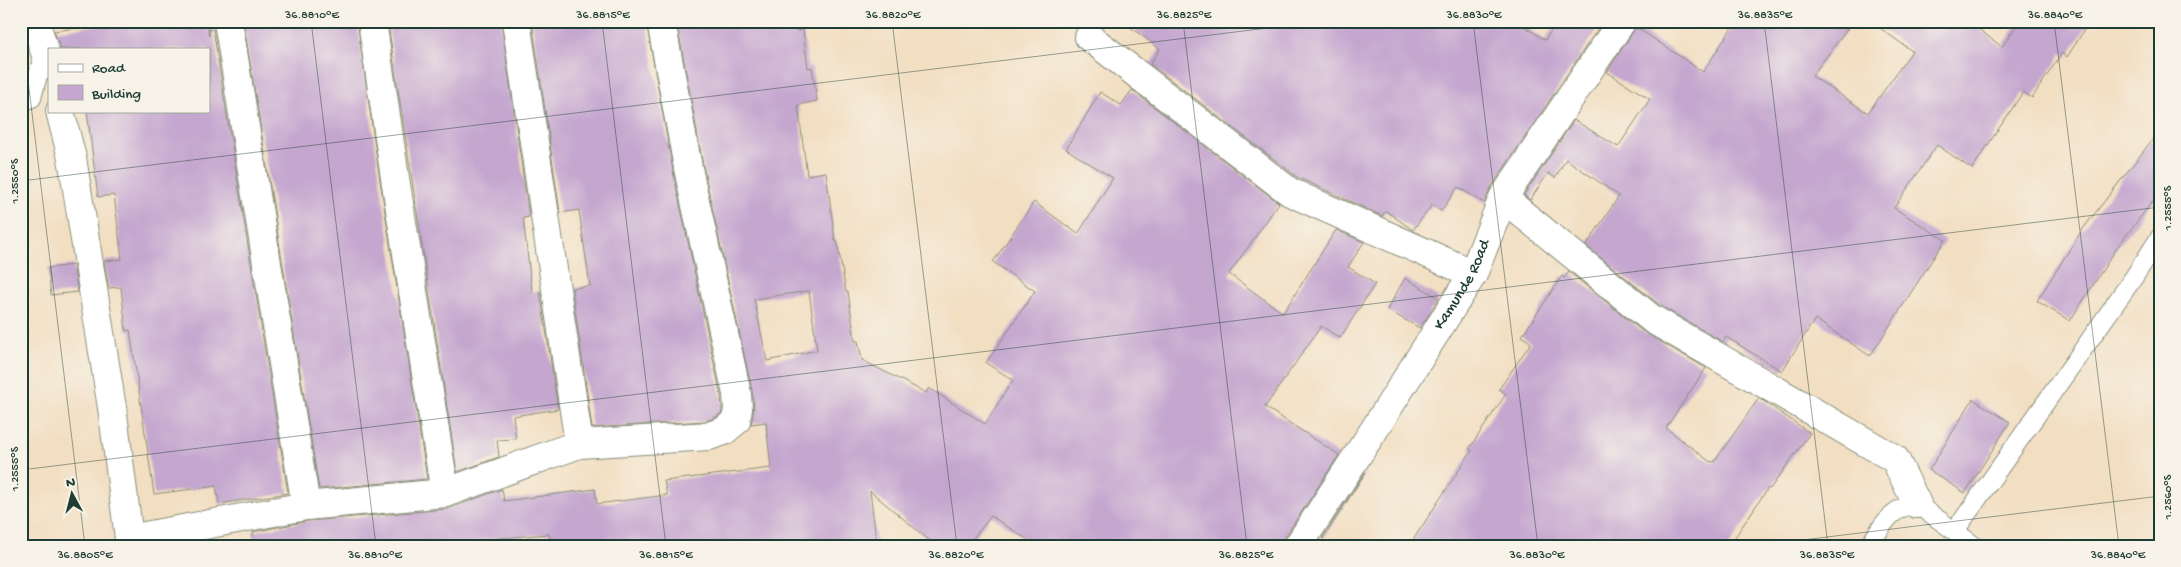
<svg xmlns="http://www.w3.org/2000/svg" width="2181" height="567" viewBox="0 0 2181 567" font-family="'Gochi Hand',sans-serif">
	<rect width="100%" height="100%" fill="#f7f3e8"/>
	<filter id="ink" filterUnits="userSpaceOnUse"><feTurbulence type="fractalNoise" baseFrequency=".02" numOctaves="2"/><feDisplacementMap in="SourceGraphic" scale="10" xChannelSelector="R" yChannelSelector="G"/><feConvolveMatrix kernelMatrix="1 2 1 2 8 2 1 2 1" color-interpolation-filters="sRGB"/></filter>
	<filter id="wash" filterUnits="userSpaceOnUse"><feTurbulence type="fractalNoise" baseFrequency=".0096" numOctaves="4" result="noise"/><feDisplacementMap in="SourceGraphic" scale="20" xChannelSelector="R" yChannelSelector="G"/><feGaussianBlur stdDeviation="1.12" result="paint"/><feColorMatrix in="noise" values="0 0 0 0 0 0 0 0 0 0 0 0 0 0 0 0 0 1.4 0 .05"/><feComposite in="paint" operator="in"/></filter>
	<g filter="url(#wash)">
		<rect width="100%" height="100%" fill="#f2dec1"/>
		<g id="blocks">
			<path fill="#c4a6cf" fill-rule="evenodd" d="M113,21H207L209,36V30L213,29L288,493L219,504L216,486L154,494L130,330L126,331L121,287L109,288L104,261L122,259L114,195L98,197L87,111H209V49H60L54,31L114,23Z
				M267,21H357L380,180L427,479L319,489L244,25Z
				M404,21H501L529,217L523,218L532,292L540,291L558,409L513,416L516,439L497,440L499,457L457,472L388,24Z
				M532,21H646L674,176L721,396L722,413L716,417L706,421L592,428L572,288L590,286L579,210L560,213Z
				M702,21H796L797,31L803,30L808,68L812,67L817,101L798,105L807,175L826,172L835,241H837L846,292H848L855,341H858L862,360L926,393L929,388L985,424L1013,380L986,363L1035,291L993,262L1034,202L1078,234L1113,178L1066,149L1100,92L1121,105L1132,90L1279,203L1229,274L1283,313L1336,230L1364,242L1348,267L1375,284L1340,338L1321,326L1265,407L1339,455L1285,537L1282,546H1037L991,516L967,546H936L870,491L877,546H551L549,534L479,540L480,546H254L253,532L308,521L447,509L502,489L504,501L595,489L597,504L667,495L664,481L771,468L766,422L751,424L754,408L752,391L704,170L677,24ZM809,291L817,350L767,361L754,299Z
				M1122,21H1517L1545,40L1557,21H1603L1490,189L1484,203L1458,187L1441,211L1432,205L1413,230L1386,211L1382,216L1297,177L1150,64L1160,49Z
				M1736,21H1853L1812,76L1868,113L1912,51L1870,21H1968L2002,47L2019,21H2090L2067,57L2062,53L2032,98L2023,92L1972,169L1937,145L1894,208L1945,240L1870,356L1815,319L1782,371L1726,337L1723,342L1661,306L1586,246L1619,196L1566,159L1555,178L1548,173L1530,200L1524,195L1574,120L1618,147L1650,99L1607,72L1636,27L1703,72Z
				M2160,130V192L2118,246L2070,321L2037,301L2082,230Z
				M73,265L78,292L51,295L48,268Z
				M1569,272L1642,331L1706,368L1666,428L1709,461L1714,462L1759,398L1810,433L1770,489L1768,488L1729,546H1409L1472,450L1469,449L1506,394L1499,389L1531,343L1522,336L1562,276L1564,278Z
				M1405,278L1439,298L1420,328L1387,310Z
				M1973,399L2010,422L1965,493L1929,470Z
				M1365,472H1366L1323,539L1322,538Z"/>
		</g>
	</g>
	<g filter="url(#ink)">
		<use href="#blocks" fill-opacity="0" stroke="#888e7a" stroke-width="1"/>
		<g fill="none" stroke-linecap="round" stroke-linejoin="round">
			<defs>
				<path id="service" d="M21,102L32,98L44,52
					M1955,531L2134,277L2160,237
					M1869,546C1883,525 1890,507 1917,504L1975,546"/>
				<g id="minor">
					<path d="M35,21L49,65"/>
					<path d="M228,21L306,506"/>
					<path d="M372,21L395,178L445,493"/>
					<path d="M516,21L579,444"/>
					<path d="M1089,37L1290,192L1473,274"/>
					<path d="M60,111L72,158L113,414L130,546"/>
					<path d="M1503,198L1652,319L1895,459L1917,504"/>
					<path d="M129,539L306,506L445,493L579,444L709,436L724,431L736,421L738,409L737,394L689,173L661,21"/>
					<path id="s1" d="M1298,546L1374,430L1473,274L1503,198L1622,21"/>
				</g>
			</defs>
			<use href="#service" stroke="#888e7a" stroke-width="20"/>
			<use href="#minor" stroke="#888e7a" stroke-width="30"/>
			<use href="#service" stroke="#fff" stroke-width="18"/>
			<use href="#minor" stroke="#fff" stroke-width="28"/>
		</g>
	</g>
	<path fill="none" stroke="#1f3d34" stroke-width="1" stroke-opacity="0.45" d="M311,21L376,546M602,21L666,546M892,21L957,546M1183,21L1247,546M1473,21L1538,546M1764,21L1828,546M2054,21L2119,546M21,23L85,546M21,181L1325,21M21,470L2160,207M1754,546L2160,496"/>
	<g text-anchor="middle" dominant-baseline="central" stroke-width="5" stroke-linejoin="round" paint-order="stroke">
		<g font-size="16" fill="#1f3d34" stroke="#f7f3e8">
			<text stroke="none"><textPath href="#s1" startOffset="309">Kamunde Road</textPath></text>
		</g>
	</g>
	<rect width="2181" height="567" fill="none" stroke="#f7f3e8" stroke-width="55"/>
	<rect x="48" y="48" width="162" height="65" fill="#f7f3e8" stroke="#a1aaa0"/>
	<rect x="58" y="64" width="25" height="8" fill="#ffffff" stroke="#a1aaa0"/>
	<text x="92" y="72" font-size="15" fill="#1f3d34">Road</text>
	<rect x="58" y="85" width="25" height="15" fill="#c4a6cf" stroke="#a1aaa0"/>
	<text x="92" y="98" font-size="15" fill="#1f3d34">Building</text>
	<g transform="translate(72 494) rotate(353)" stroke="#f7f3e8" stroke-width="4" paint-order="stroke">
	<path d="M0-4L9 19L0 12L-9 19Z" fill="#1f3d34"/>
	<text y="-8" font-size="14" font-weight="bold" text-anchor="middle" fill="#1f3d34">N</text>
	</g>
	<rect x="28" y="28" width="2126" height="512" fill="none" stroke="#1f3d34" stroke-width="2"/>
	<g font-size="12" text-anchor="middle" fill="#1f3d34">
		<text x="312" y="18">36.8810°E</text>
		<text x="603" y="18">36.8815°E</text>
		<text x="893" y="18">36.8820°E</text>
		<text x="1184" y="18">36.8825°E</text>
		<text x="1474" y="18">36.8830°E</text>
		<text x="1765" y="18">36.8835°E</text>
		<text x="2055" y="18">36.8840°E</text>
		<text transform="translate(14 181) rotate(-90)" y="4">1.2550°S</text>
		<text transform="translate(2167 208) rotate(-90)" y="4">1.2555°S</text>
		<text transform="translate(14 469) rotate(-90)" y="4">1.2555°S</text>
		<text transform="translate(2167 497) rotate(-90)" y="4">1.2560°S</text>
		<text x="85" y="558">36.8805°E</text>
		<text x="375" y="558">36.8810°E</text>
		<text x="666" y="558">36.8815°E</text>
		<text x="956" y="558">36.8820°E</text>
		<text x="1246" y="558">36.8825°E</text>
		<text x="1537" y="558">36.8830°E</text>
		<text x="1827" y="558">36.8835°E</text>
		<text x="2118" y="558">36.8840°E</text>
	</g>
</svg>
